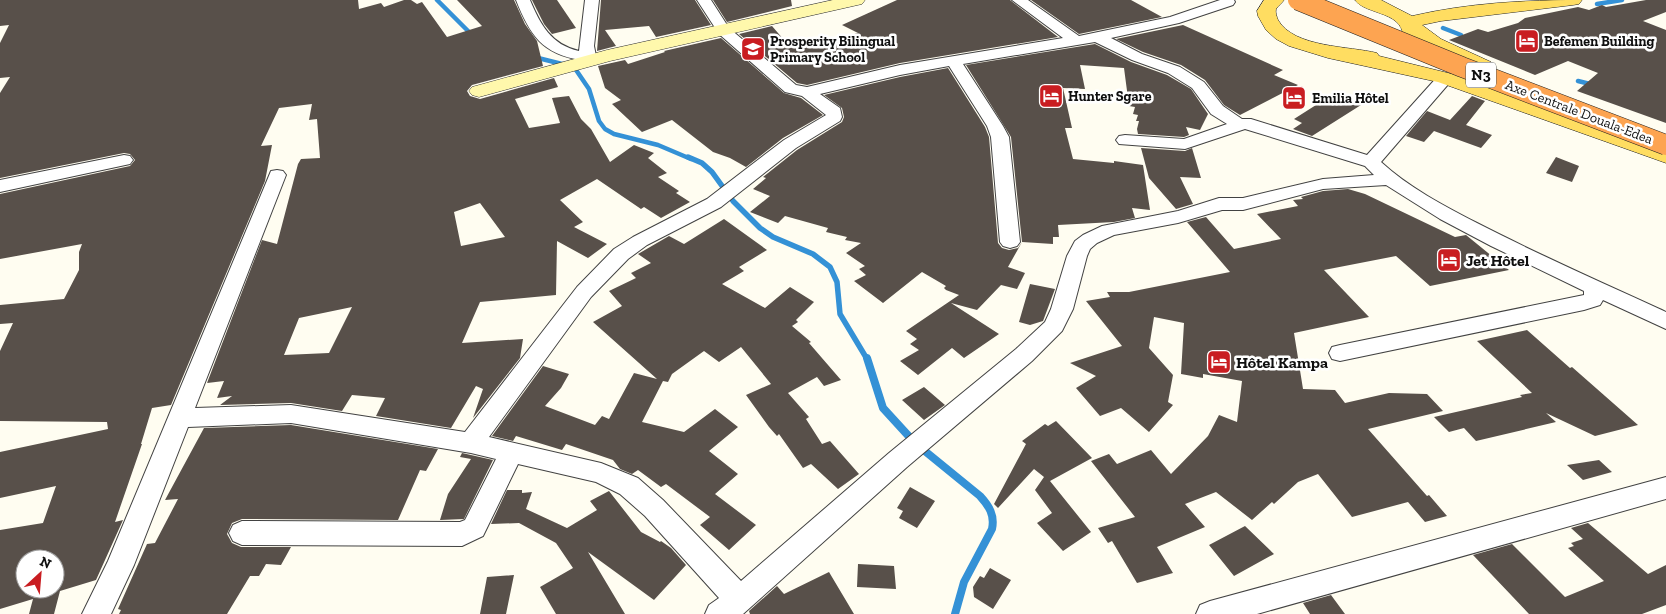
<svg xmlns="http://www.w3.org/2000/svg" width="1666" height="614" viewBox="0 0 1666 614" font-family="'Zilla Slab',serif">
	<rect width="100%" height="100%" fill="#fffdf1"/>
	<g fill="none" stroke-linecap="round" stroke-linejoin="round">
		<path stroke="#3491d6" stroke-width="4.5" d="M437,0L473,36
			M1597,4L1622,0
			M1443,28L1461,35
			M534,57L574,67L589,89L599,121L605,129L614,134L658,145L691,159
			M1578,81L1594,85"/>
		<path stroke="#3491d6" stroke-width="5.5" d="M688,157L702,163L712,172L733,201L760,228L773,237L813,254L830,267L837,282L840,314L867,359"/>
		<path stroke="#3491d6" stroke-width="8" d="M867,358L883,408L915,443L980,496C989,506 995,515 992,529L964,582L955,614"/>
	</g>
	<path fill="#58504a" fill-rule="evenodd" d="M0,0H358L359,9L381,3L384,7L404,0H411L417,4L422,2L447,37L482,26L457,0H514L525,24L537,41L543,66L472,85L467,91L470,96L480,99L554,78L558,87L515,99L529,128L560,123L552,98L569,96L581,119L591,129L610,162L634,145L654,153L648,158L667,173L658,177L679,191L676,193L690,202L661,218L644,207L641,209L597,179L560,200L583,222L574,227L607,244L588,258L557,241L556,295L480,302L462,343L523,339L520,358L473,418L483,389L476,386L451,428L376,416L385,398L352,395L342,411L291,403L220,405L232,396L217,398L224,381L207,383L262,240L277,244L298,164L301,159L320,158L317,119L309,120L312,104L279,108L261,146L272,145L265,181L171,405L152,408L141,444H142L115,522L123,520L96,580L60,591L54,614H29L33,599L0,609V530L43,523L56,486L0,498V452L108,429L107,422L0,421V351L13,323L0,324V305L64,299L79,270V252L82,244L0,259V194L130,166L135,160L130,154L124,153L0,178V93L10,77L0,78V43L9,25L0,26ZM480,203L505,237L461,246L454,212ZM352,307L329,353L284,355L299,318ZM25,559H55V589H25Z
		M532,0H557L576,28L552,34L544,24Z
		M601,0H695L711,25L656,37L649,26L605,30L616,46L597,51Z
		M713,0H791L792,6L727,22Z
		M897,0H1010L1058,37L900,63L807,85L797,83L739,34L772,26L790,47L799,44L804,48L858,33L842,25Z
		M1031,0H1131L1162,17L1079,34Z
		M1646,0H1666V12L1643,21L1666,30V123L1577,91L1598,73L1568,61L1535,75L1449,40L1478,29L1488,32L1518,23L1525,18L1578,7L1589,10L1602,5L1606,7Z
		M1183,25L1283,70L1274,75L1298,85L1240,115L1224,105L1205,80L1181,65L1143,52L1116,39Z
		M721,38L784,93L801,98L823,115L783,138L746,167L730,158L713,152L672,120L642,132L612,104L621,100L605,88L598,66L625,60L628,64L665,52L664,51Z
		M1095,44L1131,62L1167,75L1191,89L1208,114L1200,130L1186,127L1189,135L1184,137L1138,134L1137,129L1139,121H1136L1138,115L1133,114L1135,107L1129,106L1124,68L1080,65L1085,89L1063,88L1072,128H1065L1073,159L1114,163V161L1143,165L1150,210L1132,208L1135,218L1114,222L1058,225L1059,237H1053V244L1022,242L1008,267L1025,273L1017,289L1001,285L977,310L951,303L999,334L964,358L952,348L918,375L900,361L919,350L910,344L917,339L906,331L959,295L946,290L944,288L946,286L922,272L883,303L854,281L866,275L859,269L865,266L846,253L861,243L845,240L847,237L826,232L828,228L785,216L778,223L750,212L770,196L753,189L766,178L763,177L797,150L842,122L844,117L842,108L824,95L900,77L948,68L985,127L989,137L998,243L1002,248L1009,250L1018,248L1022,242L1011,137L966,65Z
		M1472,96L1485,101L1466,125L1492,135L1481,148L1434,131L1424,142L1406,136L1427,111L1450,120Z
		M1343,97L1361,105L1312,136L1293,129L1302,123L1294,119L1327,98L1335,102Z
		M1141,148L1185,151L1192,148L1201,178L1180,177L1193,204L1176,209L1149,178Z
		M1556,157L1579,166L1572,182L1546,173Z
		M1348,189L1365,194L1455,237L1466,235L1509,270L1430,286L1396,256L1324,270L1369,317L1294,333L1303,389L1335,390L1345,403L1389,393L1427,394L1443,411L1368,429L1427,496L1429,495L1447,516L1425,522L1408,502L1352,517L1318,474L1298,482L1274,504L1272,502L1252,520L1216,492L1185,504L1205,527L1157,547L1173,573L1137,583L1112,541L1108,543L1098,528L1135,517L1091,461L1109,454L1117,464L1151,450L1171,474L1208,436L1219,415L1237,422L1242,381L1203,374V378L1181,374L1184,323L1154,317L1149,348L1173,375L1168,402L1173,405L1149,432L1121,408L1100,416L1076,388L1096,376L1070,363L1122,346L1086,301L1110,297L1107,292H1129L1230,272L1187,222L1206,217L1234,249L1281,239L1257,214L1298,206L1293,200L1303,199L1301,197L1323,191Z
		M724,219L767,250L739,267L744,271L722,284L765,308L790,287L814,302L796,320L798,322L792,326L811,342L809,343L841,380L824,386L817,377L788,393L809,417L806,419L822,444L830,441L859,474L838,489L811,464L803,468L779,434L777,436L769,427L746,395L771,384L741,347L719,362L704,351L672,374L668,382L663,381L642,422L684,432L715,409L738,427L709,451L738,474L715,494L756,525L729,550L700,525L710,517L666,484L661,487L638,470L632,474L620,469L613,460L566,444L562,450L516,436L513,441L492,436L543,366L569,374L561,388L545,406L595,425L602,416L609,419L634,373L657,379L593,322L622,306L609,291L636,278L631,273L651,263L638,254L669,236L684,244Z
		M1030,284L1055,289L1043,321L1030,325L1019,322Z
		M1527,330L1570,368L1572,367L1638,425L1595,436L1546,413L1556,422L1476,441L1464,428L1449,432L1434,417L1522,397L1520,395L1532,393L1477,341Z
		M924,387L945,405L924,420L902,400Z
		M1056,421L1092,458L1050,481L1091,532L1063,551L1037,523L1052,513L1035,490L1044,477L1034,469L998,508L994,504L1026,444L1022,441L1045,424L1048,426Z
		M291,425L438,449L426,471L420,470L398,520L242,519L232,523L227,534L232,543L241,547H291L281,565L266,564L259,576H250L227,614H119L121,610L118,609L147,544L155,543L178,499L165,500L204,428Z
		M462,453L493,460L464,519L440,520L448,494L471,459L460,457Z
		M1599,460L1612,472L1583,480L1567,465Z
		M910,487L935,501L917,528L899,518L903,511L897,508Z
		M507,490H522V493L532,492L526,509L567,528L597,510L590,501L609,491L641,532L660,542L661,541L671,548L686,565L654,600L588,552L625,614H556L540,587L573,568L556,543L519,523L491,524Z
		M1588,523L1648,574L1666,565V605L1642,614H1529L1473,555L1512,544L1565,597L1604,581L1568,548L1574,546L1571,543L1583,539L1571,528Z
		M1245,526L1274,554L1234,576L1209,545Z
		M858,564L894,566L896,589L857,587Z
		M990,568L1011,580L993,609L974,597L973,587L980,576L984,578Z
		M829,572L854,614H750L749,611L777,586L784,594Z
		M514,575L506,614H480L487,577Z
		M1331,595L1345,614H1310L1303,603Z"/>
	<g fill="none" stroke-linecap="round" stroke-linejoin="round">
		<defs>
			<path id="street" d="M516,0H530C540,24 551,45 579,51L585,0H599L594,46L597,61L594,64H584L581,60C542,54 530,35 516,0Z
				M697,0H711L729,28L796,85L807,87L900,65L1063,38L1012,0H1028L1079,36L1170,17L1220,0H1234L1235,2L1233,5L1179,23L1111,38L1142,54L1180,67L1204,82L1223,106L1242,119H1251L1367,155L1439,75H1451L1453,78L1451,81L1381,162C1408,187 1444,206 1477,223C1539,255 1603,283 1666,312V329L1603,300L1600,305L1584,310L1340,361L1332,359L1329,353L1332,347L1340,345L1584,295V291L1491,246L1440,219L1386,185L1323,189L1243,210H1222L1178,223L1114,235L1097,243L1090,249L1087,256L1073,309L1062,331L1032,361L907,467L743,614H705L709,605L719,598L645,516L620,494L596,482L518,464L483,536L462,546L242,545L233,541L229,533L233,525L242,521L460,522L465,520L496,459L471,453L291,423L188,427L134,565L111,614H82L108,561L271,171L277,170L283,171L286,175L195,408L291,405L465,432L577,287L614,249L633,237L707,199L784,140L826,115L802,96L785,92L719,34ZM1095,42L1132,60L1168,73L1192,88L1211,114L1227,124L1184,139L1125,135L1119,136L1116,140L1119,144L1185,149L1245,129L1365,166L1374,175L1323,179L1243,198H1219L1178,211L1102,226L1083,235L1075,241L1067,256L1051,309L1045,322L1016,349L889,453L741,581L663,500L638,478L601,463L489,437L591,297L628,259L647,245L721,207L796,148L840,121L842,117L840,108L820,94L900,75L949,66L987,126L991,137L1000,242L1003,246L1010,248L1017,246L1020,242L1009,137L1003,126L963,64Z
				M124,155L130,156L133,160L130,164L0,192V180Z
				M1666,477V499L1257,614H1196L1200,605L1210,601Z"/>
			<path id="secondary" d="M833,0H865L862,4L610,61L479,97L472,95L469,91L472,87L607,50Z"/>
			<path id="primary" d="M1264,0H1284C1282,3 1278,6 1276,9C1275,13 1277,17 1278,20C1294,48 1350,46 1377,53L1379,56L1452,74L1666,148V163L1438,82L1328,58L1289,46L1276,39L1266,30L1258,16L1257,11Z
				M1355,0H1381L1412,16C1468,3 1525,0 1582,0L1579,4L1573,5L1441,21L1422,25L1441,39L1491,62L1494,66L1491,70L1484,72L1422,43L1420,46L1413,48L1406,46L1403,42C1407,10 1366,16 1355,0Z"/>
		</defs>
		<use href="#street" stroke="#424242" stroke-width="2"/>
		<use href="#secondary" stroke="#313131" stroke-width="1"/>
		<use href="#primary" stroke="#202020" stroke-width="1"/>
		<use href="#street" fill="#fff" fill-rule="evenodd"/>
		<use href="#secondary" fill="#fff8ac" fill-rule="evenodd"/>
		<use href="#primary" fill="#ffdd61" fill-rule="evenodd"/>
		<defs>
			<path id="highway-bridge" d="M1298,0L1462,67L1666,145"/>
		</defs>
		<use href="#highway-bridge" stroke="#202020" stroke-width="21" stroke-linecap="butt"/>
		<use href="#highway-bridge" stroke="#fda451" stroke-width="20"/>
	</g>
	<defs>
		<symbol id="hotel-square" viewBox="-11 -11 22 22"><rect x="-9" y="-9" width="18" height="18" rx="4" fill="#c91d21" stroke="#fff"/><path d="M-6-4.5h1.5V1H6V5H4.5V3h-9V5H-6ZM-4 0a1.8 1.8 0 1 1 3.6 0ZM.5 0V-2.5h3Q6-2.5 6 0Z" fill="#fff"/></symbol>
		<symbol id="school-square" viewBox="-11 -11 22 22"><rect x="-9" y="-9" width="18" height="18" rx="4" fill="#c91d21" stroke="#fff"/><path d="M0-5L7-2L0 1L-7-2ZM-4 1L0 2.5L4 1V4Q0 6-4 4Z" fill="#fff"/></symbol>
	</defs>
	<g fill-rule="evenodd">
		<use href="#hotel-square" x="1513" y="27" width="28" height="28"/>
		<use href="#school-square" x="739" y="35" width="28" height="28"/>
		<use href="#hotel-square" x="1037" y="82" width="28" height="28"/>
		<use href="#hotel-square" x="1280" y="84" width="28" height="28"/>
		<use href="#hotel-square" x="1435" y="246" width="28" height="28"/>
		<use href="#hotel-square" x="1205" y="348" width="28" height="28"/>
	</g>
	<g text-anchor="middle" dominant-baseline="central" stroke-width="5" stroke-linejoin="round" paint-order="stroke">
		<g font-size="14" font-weight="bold" fill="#0f0f0f" stroke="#fff" text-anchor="start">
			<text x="770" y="41">Prosperity Bilingual<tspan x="770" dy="16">Primary School</tspan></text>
			<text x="1544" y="41">Befemen Building</text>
			<text x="1068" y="96">Hunter Sgare</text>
			<text x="1312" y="98">Emilia Hôtel</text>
		</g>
		<g font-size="14" fill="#0f0f0f" stroke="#fff">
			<text transform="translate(1579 112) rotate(21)">Axe Centrale Douala-Edea</text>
		</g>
		<rect fill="#fff" stroke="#575757" stroke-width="1" x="1466" y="62.5" width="30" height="25" rx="4"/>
		<g font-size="15" font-weight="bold" fill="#0f0f0f">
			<text x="1481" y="75">N3</text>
		</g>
		<g font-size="16" font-weight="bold" fill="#0f0f0f" stroke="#fff" text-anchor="start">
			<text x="1466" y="260">Jet Hôtel</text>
			<text x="1236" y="362">Hôtel Kampa</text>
		</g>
	</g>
	<g transform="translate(40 574) rotate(26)"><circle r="24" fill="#ffffff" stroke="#9f9f9f"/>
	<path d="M0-4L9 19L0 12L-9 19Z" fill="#c91d21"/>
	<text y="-8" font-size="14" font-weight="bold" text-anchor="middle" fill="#0f0f0f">N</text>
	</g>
</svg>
